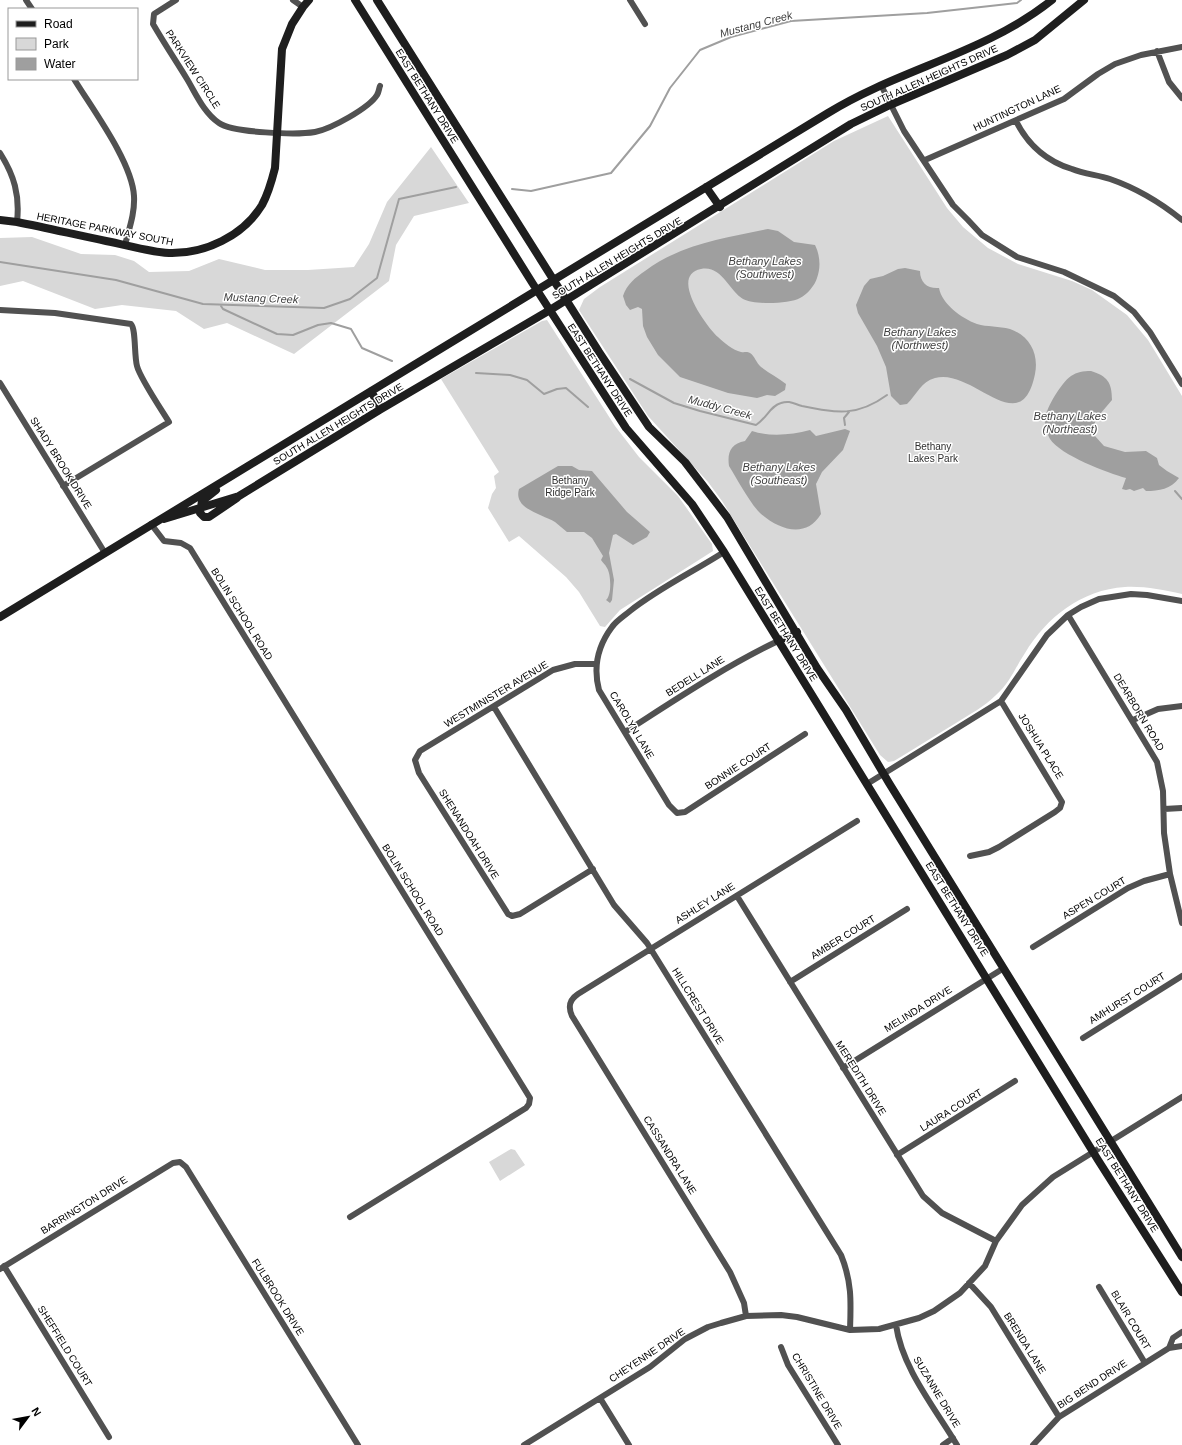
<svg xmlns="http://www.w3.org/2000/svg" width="1182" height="1445" viewBox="0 0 1182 1445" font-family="Helvetica,sans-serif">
	<rect width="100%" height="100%" fill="#fff"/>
	<path fill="#d8d8d8" d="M888,116L947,208L963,227L988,248L1018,264L1072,281L1092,290L1127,315L1148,340L1156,353L1182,396V594C1163,590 1144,586 1125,587C1081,590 1047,617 1025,653C1015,668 1010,683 996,695C984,707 970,714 956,723C935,736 915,748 894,761L888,762L880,755L722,501L708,482L648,416L579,310L584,299L600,287L834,141Z
		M431,147L469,203L414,216L396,245L389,281L294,354L227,323L204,329L176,311L122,305L95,309L23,281L0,286V238L32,237L81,254L115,255L134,261L149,272L189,271L219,259L265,270H308L354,267L369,244L387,202Z
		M547,320L615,426L639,457L678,496L712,544L713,551L620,610L605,627L600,626L579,592L566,577L519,536L509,542L488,508L492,494L496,488L494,476L499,472L441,379L542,321Z
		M511,1149L515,1150L525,1165L500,1181L489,1162Z"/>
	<path fill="#9f9f9f" d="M768,229L778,231L794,242L815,245C820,255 821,267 817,278C815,285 807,295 800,298C789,304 754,305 743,299C729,291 722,265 701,269C669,275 706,326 718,337C724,343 733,350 741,352C745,353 746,351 750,353C755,356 756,363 761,367C769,373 778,378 786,384L785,390L775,396L767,395L757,398L728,393L680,377L658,355L647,337L643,326L642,309L638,307L630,310L626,305L623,296C627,284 635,278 645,271C681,244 725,238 768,229Z
		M905,268L920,271C920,283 928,289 939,288C942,304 961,318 977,324C987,327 999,326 1010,329C1030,336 1039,354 1035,374C1021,443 973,367 935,378C921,382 917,394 907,404L900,405L891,396L886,367L877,346L858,313L856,305L864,286L870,279L883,276L898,269Z
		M1091,371C1107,376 1112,382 1112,400L1095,420V436L1104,446L1125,452L1146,451L1157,458L1159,465L1167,471L1179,478C1171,489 1159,491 1146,491L1143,488L1134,491L1130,489L1126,490L1122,489L1126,478C1108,473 1060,455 1050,439C1047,434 1044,424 1045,418C1047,407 1061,383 1071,376C1077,372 1083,371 1091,371Z
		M845,429L850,431L843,450L822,472L816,484L821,514C806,539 779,530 760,513C750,503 737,479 729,466C727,452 731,444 745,441L752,431C770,437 791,435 810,430L816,436Z
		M558,466H572L579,470L592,471L627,512L650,532L647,537L633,545L616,534L613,535L609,553L614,580L612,600L610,603L606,600C612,595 611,574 607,568C605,564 603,563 601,560L603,556L592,538L584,532H567C563,529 559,525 555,522C542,514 513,509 519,489Z"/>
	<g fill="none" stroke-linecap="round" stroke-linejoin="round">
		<path stroke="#9f9f9f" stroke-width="2" d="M512,189L531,191L611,173L650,126L670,88L700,50L731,37L791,21L927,13L1017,3L1021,0
			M0,262L116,280L203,304L324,308L350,299L377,278L399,199L456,187
			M221,306L223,309L277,334L293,335L318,325L331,323L351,329L362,348L392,361
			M476,373L510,375L527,380L544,394L557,389L566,388L588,407
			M630,379L674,403L700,411L756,425C767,418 770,406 781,403C790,400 794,404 802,406C837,413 857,417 887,395
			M845,425L844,418L849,412
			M1175,491L1182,499"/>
		<path stroke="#515151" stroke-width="6" d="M26,0L32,9
			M176,0L154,14L153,24C164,43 176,61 187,79C196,94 204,113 219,123C233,133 297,135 315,132C331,129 369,108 377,95C379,92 379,88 380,86
			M293,0L303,7
			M630,0L645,24
			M1157,51L1169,82L1182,98
			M74,79C93,110 132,162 134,196C135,213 129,229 125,245
			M881,85L904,131L953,205L968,220L982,235L1017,257L1064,272L1114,296L1134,312L1150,332L1182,384
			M1016,121C1028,145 1046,161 1072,169C1084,174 1098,175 1110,179C1136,188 1161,203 1182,220
			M0,153C14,175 20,195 17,222
			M925,160L1064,99L1098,74L1115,64L1141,55L1182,47
			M0,310L55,313L131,324C136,329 134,355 137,366C140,378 161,409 169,422L63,486
			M0,383L105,553
			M151,524L164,541L181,543L190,548L530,1098L529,1104L526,1108L350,1217
			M724,552C693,572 659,588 630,611C624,616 616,621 612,627C597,647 593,667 599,690L669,805L677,813L685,812L805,734
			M1068,615L1157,762L1163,791L1164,833L1170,874L1182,923
			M494,707L614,905L647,943L841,1255C852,1282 851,1302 850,1330
			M1133,720L1158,709L1182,706
			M625,732C675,700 724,667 778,641
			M867,784L1001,701L1047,635L1068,615L1081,607L1099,599L1131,594L1147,595L1182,601
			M1164,809L1182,808
			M970,856L989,852L999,847L1055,812L1060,808L1062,802L1001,701
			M593,869L520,914L512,916L508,914L419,773L415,760L420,751L553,670L575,664H595
			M737,896L923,1196L942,1213L996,1241
			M1033,947L1128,888L1144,881L1170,874
			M790,982L907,909
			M1083,1038L1182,976
			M843,1068L1004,968
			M897,1155L1015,1081
			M4,1266L109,1437
			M0,1269L173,1163L180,1162L186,1167L358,1445
			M969,1283L991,1307L1059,1417
			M1099,1287L1145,1363
			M746,1316L744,1303L730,1272L572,1016C568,1007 569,1000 578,994L857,821
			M896,1325C902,1368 935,1408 957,1445
			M781,1347L788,1365L838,1445
			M1169,1348L1173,1338L1182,1332
			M600,1398L629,1445
			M524,1445L650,1367L685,1339L708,1327L721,1323L746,1316L781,1315L797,1317L850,1330L879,1329L919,1318L934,1311L960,1293L985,1266L996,1241L1022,1205L1053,1177L1182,1097
			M943,1445L953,1438
			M1033,1445L1059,1417L1169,1348L1182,1346"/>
		<path stroke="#1e1e1e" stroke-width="8" d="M355,0L533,284L626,428L692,504L724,552L1098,1160L1182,1292
			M377,0L599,352L649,427L685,462L727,517L817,668L846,710L889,783L1182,1257
			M706,187L720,207
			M0,220L17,222C47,228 77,235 106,241C127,245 149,252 169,253C205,254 243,236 262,205C268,194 272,180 275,168L282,49L292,24L303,7L309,0
			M371,391L381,409
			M216,490L202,501L200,513L204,517H209L237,498
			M164,519L239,496L381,409L550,310L851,124L890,105L1007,55L1035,40L1084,0
			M0,617C275,447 553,283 828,113C899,69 986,53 1052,0
			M778,641L797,632"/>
	</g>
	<g text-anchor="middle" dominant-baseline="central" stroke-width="3" stroke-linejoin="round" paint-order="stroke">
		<g font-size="10" fill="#000" stroke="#fff">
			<text transform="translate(193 69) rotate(57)">PARKVIEW CIRCLE</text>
			<text transform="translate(929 78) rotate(-24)">SOUTH ALLEN HEIGHTS DRIVE</text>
			<text transform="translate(427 96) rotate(58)">EAST BETHANY DRIVE</text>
			<text transform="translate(1017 108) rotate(-25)">HUNTINGTON LANE</text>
			<text transform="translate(105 229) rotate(11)">HERITAGE PARKWAY SOUTH</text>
			<text transform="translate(617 258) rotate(-31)">SOUTH ALLEN HEIGHTS DRIVE</text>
			<text transform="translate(600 370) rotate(57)">EAST BETHANY DRIVE</text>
			<text transform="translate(338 424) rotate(-31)">SOUTH ALLEN HEIGHTS DRIVE</text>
			<text transform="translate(61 463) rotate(58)">SHADY BROOK DRIVE</text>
			<text transform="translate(242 614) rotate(58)">BOLIN SCHOOL ROAD</text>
			<text transform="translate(786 634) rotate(58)">EAST BETHANY DRIVE</text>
			<text transform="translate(695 676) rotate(-32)">BEDELL LANE</text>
			<text transform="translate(496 694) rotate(-31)">WESTMINISTER AVENUE</text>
			<text transform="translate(1139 712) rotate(59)">DEARBORN ROAD</text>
			<text transform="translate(632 725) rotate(59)">CAROLYN LANE</text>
			<text transform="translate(1041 746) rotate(58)">JOSHUA PLACE</text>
			<text transform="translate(738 766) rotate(-33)">BONNIE COURT</text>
			<text transform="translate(469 834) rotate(58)">SHENANDOAH DRIVE</text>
			<text transform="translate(413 890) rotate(58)">BOLIN SCHOOL ROAD</text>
			<text transform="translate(1094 898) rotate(-31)">ASPEN COURT</text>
			<text transform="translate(705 903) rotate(-32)">ASHLEY LANE</text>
			<text transform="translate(957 909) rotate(58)">EAST BETHANY DRIVE</text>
			<text transform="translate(843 937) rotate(-32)">AMBER COURT</text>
			<text transform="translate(1127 998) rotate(-32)">AMHURST COURT</text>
			<text transform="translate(698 1006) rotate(58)">HILLCREST DRIVE</text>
			<text transform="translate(918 1009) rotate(-32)">MELINDA DRIVE</text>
			<text transform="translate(861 1078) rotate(58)">MEREDITH DRIVE</text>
			<text transform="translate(951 1110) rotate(-32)">LAURA COURT</text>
			<text transform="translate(670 1155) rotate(58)">CASSANDRA LANE</text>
			<text transform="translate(1127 1185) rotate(58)">EAST BETHANY DRIVE</text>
			<text transform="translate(84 1205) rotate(-32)">BARRINGTON DRIVE</text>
			<text transform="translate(278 1297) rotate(58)">FULBROOK DRIVE</text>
			<text transform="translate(1131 1320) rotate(59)">BLAIR COURT</text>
			<text transform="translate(1025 1343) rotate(58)">BRENDA LANE</text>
			<text transform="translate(65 1346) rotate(58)">SHEFFIELD COURT</text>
			<text transform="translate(647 1355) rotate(-34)">CHEYENNE DRIVE</text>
			<text transform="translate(1092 1384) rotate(-33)">BIG BEND DRIVE</text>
			<text transform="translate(817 1391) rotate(59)">CHRISTINE DRIVE</text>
			<text transform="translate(937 1392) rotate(59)">SUZANNE DRIVE</text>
		</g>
		<g font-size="10" fill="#2f2f2f" stroke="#fff">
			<text x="933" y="446">Bethany<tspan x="933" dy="12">Lakes Park</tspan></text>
			<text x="570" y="480">Bethany<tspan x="570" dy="12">Ridge Park</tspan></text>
		</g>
		<g font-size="11" font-style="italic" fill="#404040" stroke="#fff">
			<text transform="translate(756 24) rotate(-15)">Mustang Creek</text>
			<text x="765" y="261">Bethany Lakes<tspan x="765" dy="13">(Southwest)</tspan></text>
			<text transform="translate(261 298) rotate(2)">Mustang Creek</text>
			<text x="920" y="332">Bethany Lakes<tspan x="920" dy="13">(Northwest)</tspan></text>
			<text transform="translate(720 407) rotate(15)">Muddy Creek</text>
			<text x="1070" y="416">Bethany Lakes<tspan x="1070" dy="13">(Northeast)</tspan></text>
			<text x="779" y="467">Bethany Lakes<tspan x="779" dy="13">(Southeast)</tspan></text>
		</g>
	</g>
	<rect x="8" y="8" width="130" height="72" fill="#ffffff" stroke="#999999"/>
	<rect x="16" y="21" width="20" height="6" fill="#1e1e1e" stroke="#999999"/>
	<text x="44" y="28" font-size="12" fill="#000000">Road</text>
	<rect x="16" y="38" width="20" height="12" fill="#d8d8d8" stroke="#999999"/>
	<text x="44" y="48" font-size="12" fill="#000000">Park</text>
	<rect x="16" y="58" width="20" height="12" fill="#9f9f9f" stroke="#999999"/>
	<text x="44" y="68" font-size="12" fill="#000000">Water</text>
	<g transform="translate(28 1417) rotate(58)" stroke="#ffffff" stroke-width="3" paint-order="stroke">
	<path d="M0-3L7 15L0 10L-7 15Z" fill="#000000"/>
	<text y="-6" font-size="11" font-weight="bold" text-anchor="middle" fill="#000000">N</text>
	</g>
</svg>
